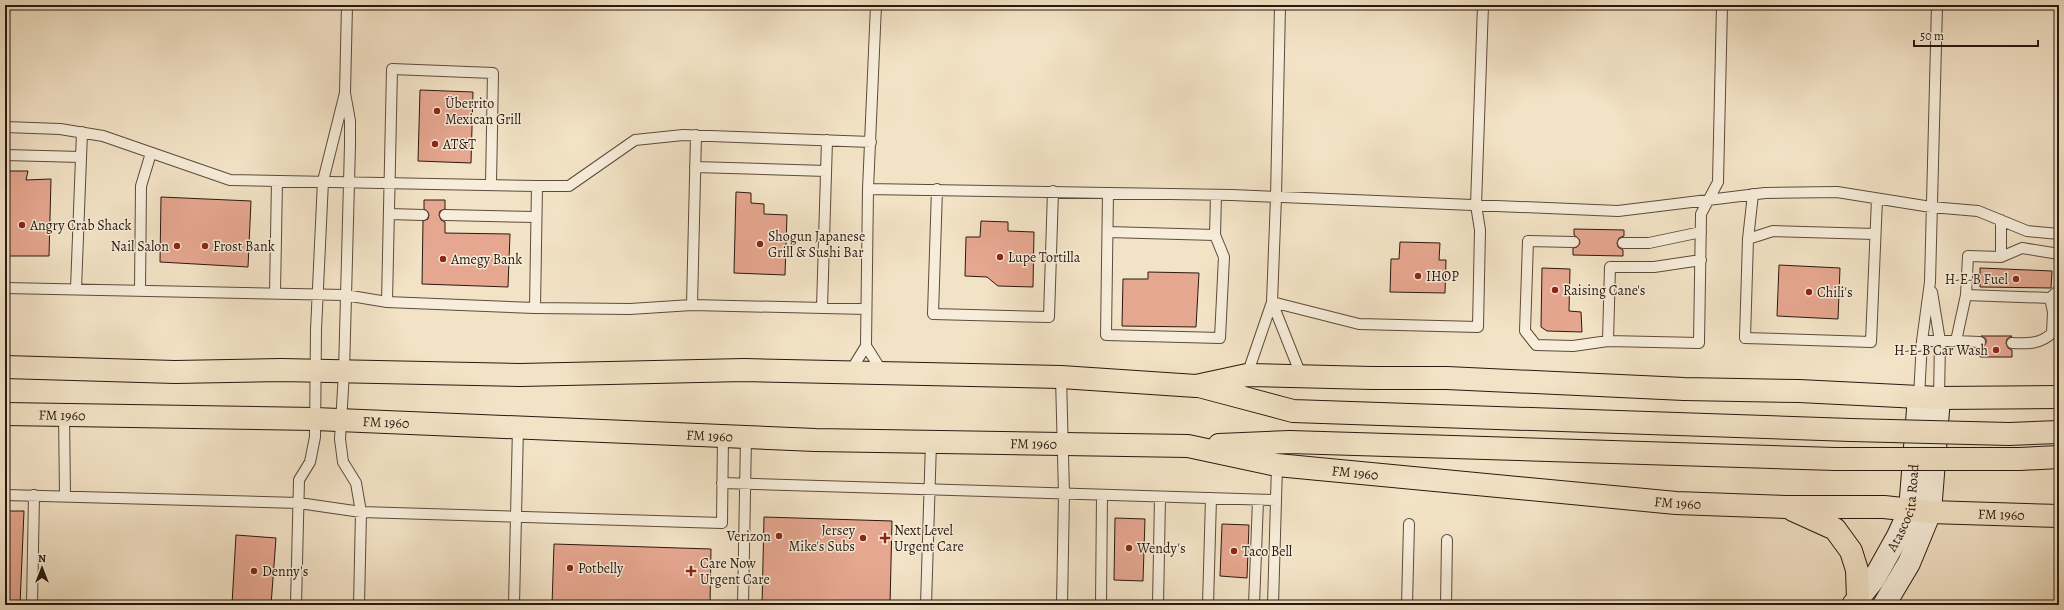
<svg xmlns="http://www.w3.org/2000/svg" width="2064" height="610" viewBox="0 0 2064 610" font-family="Alegreya,serif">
	<rect width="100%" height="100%" fill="#f3e3c6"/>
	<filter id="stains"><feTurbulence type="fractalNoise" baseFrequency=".005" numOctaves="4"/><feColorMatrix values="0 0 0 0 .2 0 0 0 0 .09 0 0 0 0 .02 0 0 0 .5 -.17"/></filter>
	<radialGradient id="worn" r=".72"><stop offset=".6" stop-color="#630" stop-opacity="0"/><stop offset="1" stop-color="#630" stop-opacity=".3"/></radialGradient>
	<path fill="#e6a790" stroke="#2a180f" d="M420,90L473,92L471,163L418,161Z
		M5,171H28L26,180L51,179L49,256H5Z
		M736,192L751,193V203L764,204V214L787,215L785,275L734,273Z
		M161,197L251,201L248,267L160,262Z
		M424,200H445V209L440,211L439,215L441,220L445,222V233L510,234L508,287L422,284L423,221L428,219L429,215L428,212L424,209Z
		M981,221L1008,222V231L1034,232L1033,287L998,286L987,277L965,276L966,237H980Z
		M1574,229L1624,230V236L1619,238L1617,243L1618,247L1623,250V256L1573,255V248L1577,247L1580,243L1579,239L1574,235Z
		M1400,242L1440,243L1439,260H1446L1445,293L1390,292L1391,259H1399Z
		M1779,265L1840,268L1838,319L1777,316Z
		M1542,268L1570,269L1569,311L1581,312L1582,332L1547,331L1541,327Z
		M1980,268L2052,271L2051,288L1980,287Z
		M1148,272L1199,273L1196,327L1122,326L1123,279H1148Z
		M1981,336H2012L2007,339L2006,343L2008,348L2012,350V357H1980V348H1983L1986,343V339Z
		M5,511H24L20,605H5Z
		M764,517L892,521L890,605H762Z
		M1115,518L1145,519L1143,581L1114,580Z
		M1222,524L1249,525L1247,578L1220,576Z
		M236,535L276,538L271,605L232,604Z
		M554,544L711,549L710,605H552Z"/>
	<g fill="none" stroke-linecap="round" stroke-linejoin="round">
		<defs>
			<path id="lane" d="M1280,5L1276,197L1272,302L1359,324L1478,327L1480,230L1476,205L1483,5
				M345,93L347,5
				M5,127L60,129L103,136L230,180L537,186H569L635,140L683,135L871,142
				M5,155L81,157
				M695,167L826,171
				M868,189L1232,195L1618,211L1765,193L1837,192L1931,207L1978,211L2027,231L2059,234
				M937,189L933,314L1049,317L1053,191
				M1108,193L1106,335L1220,338L1224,257L1215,235L1216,195
				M389,214L423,215
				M445,215L536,217
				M2001,220V257L1968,256L1966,295L2050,298L2059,290
				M1108,232L1215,235
				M1875,234L1773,231L1748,239L1745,338L1871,342L1877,199
				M1748,239L1753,194
				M1574,242L1528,241L1525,331L1536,345L1573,346L1608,341
				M1623,243H1649L1701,232
				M2001,257L2022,248L2059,254
				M1701,260L1654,267H1610L1608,341L1699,343L1701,214L1718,182L1722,5
				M5,288L345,295L387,302L535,308L630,309L692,305L866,309
				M76,289L82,132
				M140,290L141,186L151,153
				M1932,292L1940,341L1939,398
				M275,293L277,181
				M387,302L392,69L493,73L491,184
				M692,305L696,135
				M535,308L537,186
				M822,308L827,140
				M1922,341H1956L1966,295
				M1956,341L1980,342
				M2012,343C2027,344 2041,344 2052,333L2053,312L2050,298
				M866,346L883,373
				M850,372L866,346L868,189L876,5
				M1247,375L1272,302L1301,375
				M1061,377L1064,494L1062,605
				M1919,397L1922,341L1930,282L1937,5
				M64,413L65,496
				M722,483L1275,500
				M5,495L299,503L361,512L722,523L723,435
				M32,605L34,495
				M296,605L299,480L310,462L315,437L316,330L323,181L345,93L350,121V145L344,372L340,439L343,462L356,483L361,512L359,605
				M514,605L518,427
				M743,605L746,437
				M926,605L931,442
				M1101,605L1102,495
				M1158,605L1160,497
				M1208,605L1211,498
				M1254,605L1258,500
				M1273,605L1277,465
				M1407,605L1409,524
				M1446,605L1447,540"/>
			<g id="secondary">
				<path id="s1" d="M1853,605L1874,579L1898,536L1910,510L1919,397"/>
				<path d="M1884,605L1909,563L1930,512L1939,398"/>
			</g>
			<g id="primary">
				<path d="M5,367L175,372L281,370L520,375L744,370L1061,377L1196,386L1247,375L1372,378H1447L1684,389L1799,391L1939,398L2059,397"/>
				<path d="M1199,386L1293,411L1851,430"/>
				<path id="s2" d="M5,414L315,419L815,440L1188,446L1277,465L1676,503L1787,507H1884L1930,512L2059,516"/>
				<path d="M1219,445L1290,442L1835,459"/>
				<path d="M1793,510L1835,529L1851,551L1857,570L1858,600"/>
			</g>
		</defs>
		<use href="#lane" stroke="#5c4b3d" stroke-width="12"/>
		<use href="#secondary" stroke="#2a180f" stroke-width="24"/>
		<use href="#primary" stroke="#2a180f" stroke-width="24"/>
		<use href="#lane" stroke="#f7edda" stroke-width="10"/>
		<use href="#secondary" stroke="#f7edda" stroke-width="22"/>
		<use href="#primary" stroke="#f3e3c6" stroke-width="22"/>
		<defs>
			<path id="primary-bridge" d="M1851,430L2009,434L2059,432
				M1835,459H2020L2059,457"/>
		</defs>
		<use href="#primary-bridge" stroke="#2a180f" stroke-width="24" stroke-linecap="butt"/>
		<use href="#primary-bridge" stroke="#f3e3c6" stroke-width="22"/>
	</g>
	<g fill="#8f2418" stroke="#f7edda" stroke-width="1.5">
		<circle cx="437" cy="111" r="4"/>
		<circle cx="435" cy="144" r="4"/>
		<circle cx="22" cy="225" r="4"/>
		<circle cx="760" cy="244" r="4"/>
		<circle cx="177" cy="246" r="4"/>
		<circle cx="205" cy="246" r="4"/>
		<circle cx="1000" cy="257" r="4"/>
		<circle cx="443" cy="259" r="4"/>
		<circle cx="1418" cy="276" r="4"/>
		<circle cx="2016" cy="279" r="4"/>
		<circle cx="1555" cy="290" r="4"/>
		<circle cx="1809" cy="292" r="4"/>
		<circle cx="1996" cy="350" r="4"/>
		<circle cx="779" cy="536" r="4"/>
		<circle cx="863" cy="538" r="4"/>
		<path d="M883 532h4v4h4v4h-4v4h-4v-4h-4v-4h4z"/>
		<circle cx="1129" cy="548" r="4"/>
		<circle cx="1234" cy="551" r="4"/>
		<circle cx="570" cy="568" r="4"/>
		<circle cx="254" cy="571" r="4"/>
		<path d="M689 565h4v4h4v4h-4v4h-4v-4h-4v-4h4z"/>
	</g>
	<g text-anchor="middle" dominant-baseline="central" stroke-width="3" stroke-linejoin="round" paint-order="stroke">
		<g font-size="14" fill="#2a180f" stroke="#f7edda" text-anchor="start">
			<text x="445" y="103">Überrito<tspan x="445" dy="16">Mexican Grill</tspan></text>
			<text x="443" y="144">AT&amp;T</text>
			<text x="30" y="225">Angry Crab Shack</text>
			<text x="768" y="236">Shogun Japanese<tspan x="768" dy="16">Grill &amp; Sushi Bar</tspan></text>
			<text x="169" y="246" text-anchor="end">Nail Salon</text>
			<text x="213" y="246">Frost Bank</text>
			<text x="1008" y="257">Lupe Tortilla</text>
			<text x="451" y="259">Amegy Bank</text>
			<text x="1426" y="276">IHOP</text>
			<text x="2008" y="279" text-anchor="end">H-E-B Fuel</text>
			<text x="1563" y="290">Raising Cane's</text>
			<text x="1817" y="292">Chili's</text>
			<text x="1988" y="350" text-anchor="end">H-E-B Car Wash</text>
			<text x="855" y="530" text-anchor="end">Jersey<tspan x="855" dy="16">Mike's Subs</tspan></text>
			<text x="894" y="530">Next Level<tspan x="894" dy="16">Urgent Care</tspan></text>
			<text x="771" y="536" text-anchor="end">Verizon</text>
			<text x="1137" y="548">Wendy's</text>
			<text x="1242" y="551">Taco Bell</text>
			<text x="700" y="563">Care Now<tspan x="700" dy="16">Urgent Care</tspan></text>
			<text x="578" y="568">Potbelly</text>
			<text x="262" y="571">Denny's</text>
		</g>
		<g font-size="14" fill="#2a180f" stroke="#f7edda">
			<text stroke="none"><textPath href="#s2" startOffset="57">FM 1960</textPath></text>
			<text stroke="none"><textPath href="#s2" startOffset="381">FM 1960</textPath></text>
			<text stroke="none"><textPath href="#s2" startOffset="705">FM 1960</textPath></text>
			<text stroke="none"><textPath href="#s2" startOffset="1029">FM 1960</textPath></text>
			<text stroke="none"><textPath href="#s2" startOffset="1353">FM 1960</textPath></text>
			<text stroke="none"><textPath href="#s2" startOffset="1677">FM 1960</textPath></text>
			<text stroke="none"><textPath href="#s1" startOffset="112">Atascocita Road</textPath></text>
			<text stroke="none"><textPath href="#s2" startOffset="2001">FM 1960</textPath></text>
		</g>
	</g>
	<rect width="2064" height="610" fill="none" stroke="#f3e3c6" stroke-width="20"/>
	<rect x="6" y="6" width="2052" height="598" fill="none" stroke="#2a180f" stroke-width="2"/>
	<rect x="10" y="10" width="2044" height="590" fill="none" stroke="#2a180f"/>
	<g transform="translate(42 568)" stroke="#f7edda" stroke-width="3" paint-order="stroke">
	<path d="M0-3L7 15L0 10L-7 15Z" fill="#2a180f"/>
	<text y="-6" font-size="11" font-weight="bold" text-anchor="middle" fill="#2a180f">N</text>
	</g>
	<path d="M1914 40v6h124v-6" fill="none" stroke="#2a180f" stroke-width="2"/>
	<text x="1920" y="40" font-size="12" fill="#2a180f" stroke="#f7edda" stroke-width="3" paint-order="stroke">50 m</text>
	<rect width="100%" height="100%" filter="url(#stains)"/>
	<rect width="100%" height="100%" fill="url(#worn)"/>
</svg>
